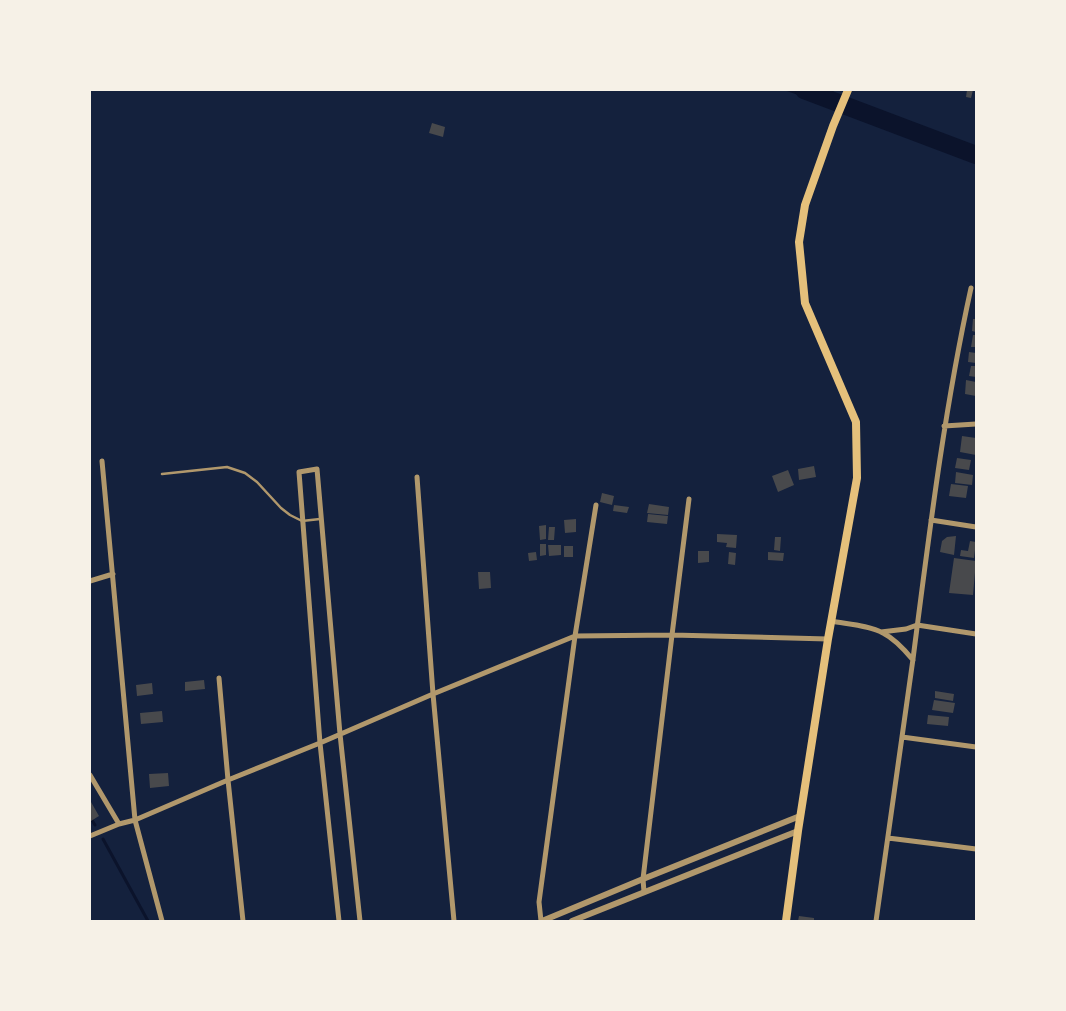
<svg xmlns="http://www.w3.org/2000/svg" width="1066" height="1011" viewBox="0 0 1066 1011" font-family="'Asap Condensed',sans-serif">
	<rect width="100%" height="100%" fill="#14213d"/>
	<path fill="#0b132b" d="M784,90H834L829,106Z"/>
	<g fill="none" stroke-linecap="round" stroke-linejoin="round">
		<path stroke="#0b132b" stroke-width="3" d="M90,817L95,825
			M103,839L148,921"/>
		<path stroke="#0b132b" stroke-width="18" d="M804,90L976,155"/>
	</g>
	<path fill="#48494c" d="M967,90H973L971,98L966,97Z
		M432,123L445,127L443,137L429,133Z
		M973,319H976V332L972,331Z
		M973,335H976V347H971Z
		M969,352L976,353V363L968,362Z
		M971,366H976V377L969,376Z
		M966,380L976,382V396L965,394Z
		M962,436L976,438V455L960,452Z
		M957,458L971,460L969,470L955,468Z
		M814,466L816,477L799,480L798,469Z
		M788,470L794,485L778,492L772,476Z
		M956,472L973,475L972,485L955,483Z
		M951,484L968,486L966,498L949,496Z
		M602,493L614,496L612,505L600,502Z
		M649,504L669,507L668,515L647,513Z
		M614,505L629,507L627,513L613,511Z
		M648,514L668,516L667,524L647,522Z
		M576,519V532L565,533L564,520Z
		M546,525V539L540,540L539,526Z
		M549,527H555L554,540H548Z
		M717,534L737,535L736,548L726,547L727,543L717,542Z
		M956,536L954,555L940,552L942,541L947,537Z
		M775,537H781L780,551L774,550Z
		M970,541L976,542L974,558L960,556L961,550L968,551Z
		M540,544H546V555L540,556Z
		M548,545H561V555L549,556Z
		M564,546H573V557H564Z
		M698,551H709V562L698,563Z
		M536,552L537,560L529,561L528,553Z
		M729,552L736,553L735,565L728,564Z
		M768,552L784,553L783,561L768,560Z
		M954,558L976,561L973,595L949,593Z
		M478,572H490L491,588L479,589Z
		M204,680L205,689L185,691V682Z
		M152,683L153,694L137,696L136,685Z
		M935,691L954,694L953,701L935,698Z
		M934,700L955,703L953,713L932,710Z
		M162,711L163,722L141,724L140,713Z
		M928,715L949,717L948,726L927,724Z
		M168,773L169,786L150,788L149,774Z
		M91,802L99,816L91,821L90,803Z
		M799,916L814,918V921H798Z"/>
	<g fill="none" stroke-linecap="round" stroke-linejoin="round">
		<path stroke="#b1986c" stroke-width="2.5" d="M162,474L227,467L245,473L257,482L281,508L290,515L302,521L320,519"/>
		<path stroke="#b1986c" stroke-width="5" d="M944,426L976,424
			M102,461L135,820L162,921
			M417,477L433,694L454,921
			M931,520L976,527
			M90,581L113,574
			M831,621C846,624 869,625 883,633C895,639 904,649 913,660
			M881,632L906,629L917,625L976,634
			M219,678L228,780L243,921
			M902,737L976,747
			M90,775L119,824
			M90,836L119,824L135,820L228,780L320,743L433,694L575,636L672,635L828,639
			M888,838L976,849
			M644,892L643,879L672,635L689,499
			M339,921L320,743L299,472L317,469L340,734L360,921
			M541,921L539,902L575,636L596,505
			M876,921C888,834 901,746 913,659C929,535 944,411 971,288"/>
		<path stroke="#b1986c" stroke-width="6" d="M542,921L643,879L800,816
			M572,921L798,831"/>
		<path stroke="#e5c07b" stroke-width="8" d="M786,921L798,831L828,639L857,478L856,422L805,303L799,242L805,205L833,126L848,90"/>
	</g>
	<rect width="1066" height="1011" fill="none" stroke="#f6f1e7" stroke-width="182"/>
</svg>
